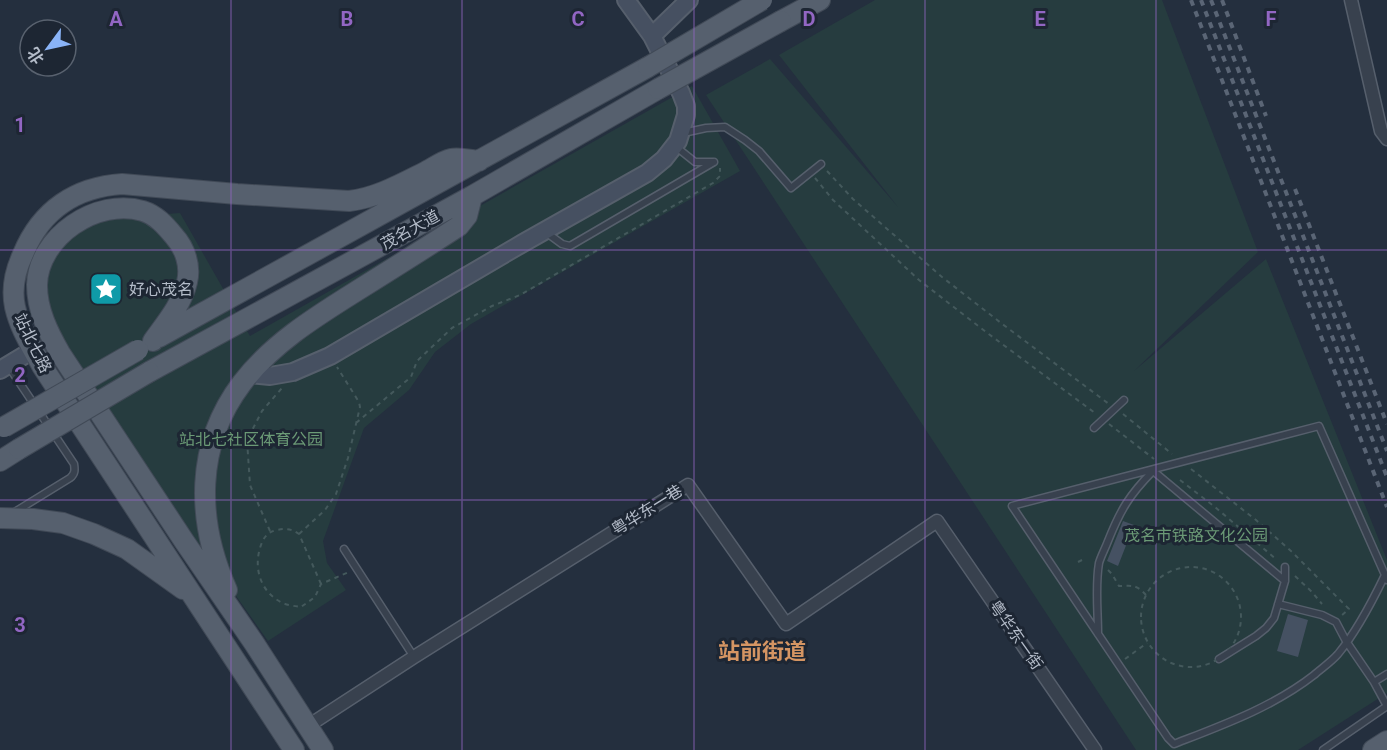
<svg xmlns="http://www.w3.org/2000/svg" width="1387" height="750" viewBox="0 0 1387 750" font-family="Roboto,'Noto Sans SC',sans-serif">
	<rect width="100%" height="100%" fill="#242f3e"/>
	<path fill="#263c3f" d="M875,0H1162L1258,252L1134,371L1266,259L1387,560V693L1298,750H1136L706,95L770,59L898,207L779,55Z
		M692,86L740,171L471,324L435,352L409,390L364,428L323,541L327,563L346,590L268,641L111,420L57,331L46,306L44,281L51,254L87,225L115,218L180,213L250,336Z"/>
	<path fill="#455162" d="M1123,521L1134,525L1118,566L1107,561Z
		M1288,614L1308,620L1298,657L1277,651Z"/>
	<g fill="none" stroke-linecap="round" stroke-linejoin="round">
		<defs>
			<path id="lane" d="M683,133L706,128L725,127L745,140L759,151L791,188L821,164
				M675,146L695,162H714
				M547,233L562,244L570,246L714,162
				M9,367L74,464C75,470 75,474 70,478L13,513
				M1094,428L1124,400
				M1152,470L1285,581
				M344,549L414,657
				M1385,575C1372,602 1357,631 1338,654C1331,662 1322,668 1314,675C1273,707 1223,725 1174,744L1168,738L1012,506L1319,426L1385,575L1387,580
				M1278,604L1322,615L1336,622L1346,641L1374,682
				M1098,634C1098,611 1095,586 1099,563C1101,556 1105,549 1108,541C1120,511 1129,495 1153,471
				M1219,659L1256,636L1266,628L1274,618L1285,581V567
				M1323,750L1387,706L1374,682L1387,674"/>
			<path id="street" d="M1351,0L1381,131L1387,139
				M308,726L414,657L688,485L786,624L937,521L1095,750"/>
			<path id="secondary" d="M652,36L689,0
				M0,370L33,350
				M249,374L270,376L293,372L330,356L523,243L647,173L664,159L678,141L686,115V106L681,93L652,36L626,0"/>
			<path id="primary" d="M781,21L820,0
				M159,337L648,67
				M153,341C166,323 182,304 187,282C191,266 185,248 174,236C165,225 156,215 143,211C97,197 38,237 37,285C37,310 48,332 60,353L184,541L254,643L323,750
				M149,372L472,196L658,89
				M0,461L19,449
				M0,518L33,519L63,523L94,534L127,549L183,589
				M227,590C196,520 195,445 242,383C273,342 320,314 363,287C395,267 427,247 459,226L467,216L472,196
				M294,750L42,366C32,347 20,329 15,307C11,288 15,271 23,254C41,210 76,187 122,184L237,194L349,201C376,198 401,184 425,172C433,168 442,161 451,159C459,157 470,160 479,161
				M1373,750L1387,741"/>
		</defs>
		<use href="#lane" stroke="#565f6c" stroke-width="9"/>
		<use href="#street" stroke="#565f6c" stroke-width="15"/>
		<use href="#secondary" stroke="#565f6c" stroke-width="20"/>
		<use href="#primary" stroke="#414a57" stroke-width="22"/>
		<path stroke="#44595c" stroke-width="2" stroke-dasharray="4.5 4.5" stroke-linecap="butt" d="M827,171L853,199L942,277L1001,323L1109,404
			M815,178L833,200L919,280L986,332L1095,413
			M1123,414L1172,454
			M356,423L411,377L417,361L452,328L492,306L520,295L713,183L720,176V168
			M1109,424L1154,459
			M1191,469L1256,520L1292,552L1349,609L1341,616
			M1180,480L1215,507L1277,560
			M270,531L250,485L247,440L262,411L282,388
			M299,534L325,510L336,494L348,458L360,407L359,402L337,367
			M1078,562L1086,558
			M1141 617a50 50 0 1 1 100 0a50 50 0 1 1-100 0Z
			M1108,570L1112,574L1119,586C1133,586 1136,584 1146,595
			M1295,576L1312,592L1322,604
			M321,584L299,534C292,529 286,528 277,530C267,532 263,538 260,548C254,568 260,590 279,601C285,605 294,606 301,607L315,597L321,584L349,572
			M1125,659L1147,643"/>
		<use href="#lane" stroke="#38414e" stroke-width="6"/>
		<use href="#street" stroke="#38414e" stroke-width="12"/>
		<use href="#secondary" stroke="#465061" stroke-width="16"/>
		<use href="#primary" stroke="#56606e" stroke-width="20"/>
		<path stroke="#5a6575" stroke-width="4" stroke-dasharray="6 6" stroke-linecap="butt" d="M1191,0L1387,507
			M1201,0L1387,477
			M1211,0L1387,451
			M1222,0L1266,116
			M1295,189L1387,424"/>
		<defs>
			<path id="primary-bridge" d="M648,67L762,0
				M658,89L781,21
				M4,427L138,350
				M19,449L149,372"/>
		</defs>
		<use href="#primary-bridge" stroke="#414a57" stroke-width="22" stroke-linecap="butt"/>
		<use href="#primary-bridge" stroke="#56606e" stroke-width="20"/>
	</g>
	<path fill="none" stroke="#9266c3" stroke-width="1.5" stroke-opacity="0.55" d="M231,0V750M462,0V750M694,0V750M925,0V750M1156,0V750M0,250H1387M0,500H1387"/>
	<defs>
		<symbol id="sight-square" viewBox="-11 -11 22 22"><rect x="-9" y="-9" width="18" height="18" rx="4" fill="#0f9aa8" stroke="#1d2633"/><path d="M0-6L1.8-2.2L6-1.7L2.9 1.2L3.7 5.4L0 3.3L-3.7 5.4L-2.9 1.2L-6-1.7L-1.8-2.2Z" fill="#fff"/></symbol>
	</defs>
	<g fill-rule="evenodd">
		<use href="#sight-square" x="87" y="270" width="38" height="38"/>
	</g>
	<g text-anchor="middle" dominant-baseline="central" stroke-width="6" stroke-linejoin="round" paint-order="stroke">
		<g font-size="16" fill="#b4bcc9" stroke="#1d2633">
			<text transform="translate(410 230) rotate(-29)">茂名大道</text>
			<text transform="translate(33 343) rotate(64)">站北七路</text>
			<text transform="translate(647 510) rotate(-32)">粤华东一巷</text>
			<text transform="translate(1016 635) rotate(55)">粤华东一街</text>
		</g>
		<g font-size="16" fill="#b4bcc9" stroke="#1d2633" text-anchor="start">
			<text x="129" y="289">好心茂名</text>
		</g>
		<g font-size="16" fill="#6b9a76" stroke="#1d2633">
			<text x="251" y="439">站北七社区体育公园</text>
			<text x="1196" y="535">茂名市铁路文化公园</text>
		</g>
		<g font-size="22" font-weight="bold" fill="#d59563" stroke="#1d2633">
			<text x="762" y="651">站前街道</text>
		</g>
	</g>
	<g font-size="20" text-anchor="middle" font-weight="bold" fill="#9266c3" stroke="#1d2633" stroke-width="6" stroke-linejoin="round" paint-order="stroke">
		<text x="116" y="26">A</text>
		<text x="347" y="26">B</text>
		<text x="578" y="26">C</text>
		<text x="809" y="26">D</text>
		<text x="1040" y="26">E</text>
		<text x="1271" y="26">F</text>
		<text x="20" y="132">1</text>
		<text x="20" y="382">2</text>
		<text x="20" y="632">3</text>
	</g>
	<g transform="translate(48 48) rotate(237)"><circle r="28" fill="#1d2633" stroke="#59626f" stroke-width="1.5"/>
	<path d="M0-4.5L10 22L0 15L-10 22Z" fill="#8ab4f8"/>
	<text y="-9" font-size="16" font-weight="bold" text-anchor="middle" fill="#b4bcc9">北</text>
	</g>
</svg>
